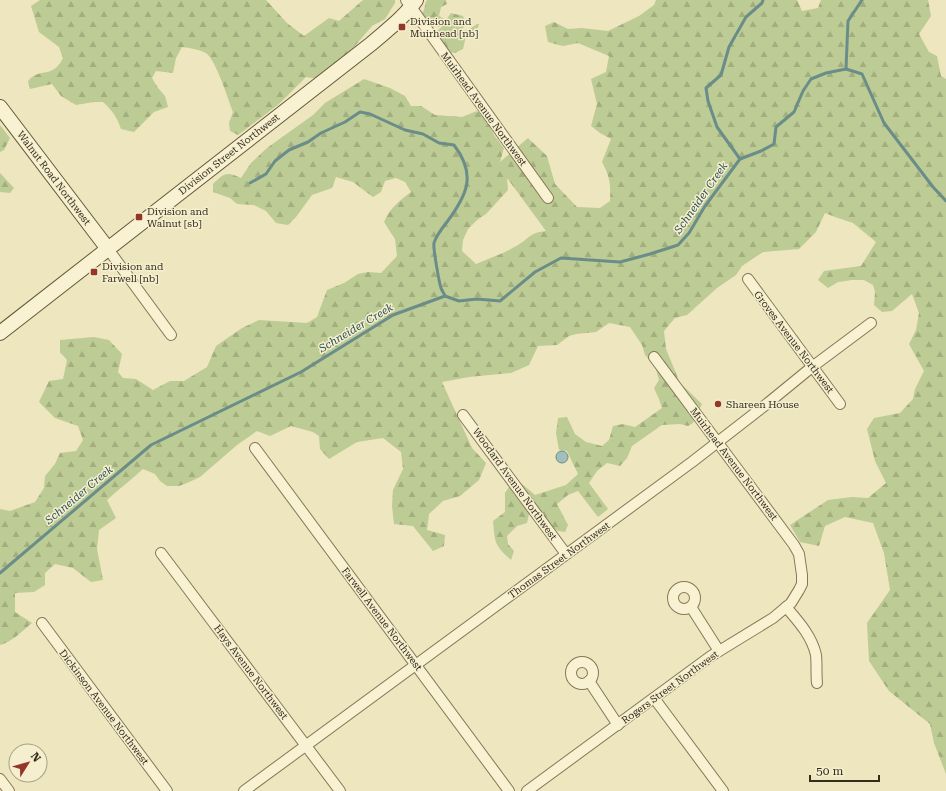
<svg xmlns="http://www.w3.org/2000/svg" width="946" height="791" viewBox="0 0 946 791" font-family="'Roboto Serif',serif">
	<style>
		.forest { fill: url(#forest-firs); fill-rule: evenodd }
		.water { fill: #a3bfbb; stroke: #6a8d89 }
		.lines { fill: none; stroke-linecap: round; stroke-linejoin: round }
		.stream { stroke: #6a8d89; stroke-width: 3 }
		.street-casing { stroke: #867758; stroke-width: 12 }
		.secondary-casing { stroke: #68583b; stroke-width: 16 }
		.street { stroke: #f8f2d2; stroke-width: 10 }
		.secondary { stroke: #f8f2d2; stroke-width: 14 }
		.poi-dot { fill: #943628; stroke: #f5efcf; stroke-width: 1.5 }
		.labels { text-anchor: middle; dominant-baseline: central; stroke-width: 3; stroke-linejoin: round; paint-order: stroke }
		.poi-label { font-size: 10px; fill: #352c1c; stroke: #f5efcf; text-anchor: start }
		.street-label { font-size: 10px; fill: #352c1c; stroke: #f5efcf }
		.water-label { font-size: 11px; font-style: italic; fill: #2c5255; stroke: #f5efcf }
	</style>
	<defs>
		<pattern id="forest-firs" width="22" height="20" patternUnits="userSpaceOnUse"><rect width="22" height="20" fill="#bdcb94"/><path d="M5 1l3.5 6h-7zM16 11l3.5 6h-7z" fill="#a3ae7f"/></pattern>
	</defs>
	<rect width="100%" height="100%" fill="#ede6bf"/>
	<!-- forest -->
	<g class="forest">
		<path d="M40,0H266L287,23L304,36L329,18L339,21L363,0H395V3L385,19L372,26L354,47L318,79L306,77L279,104L238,135L230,131L229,123L233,112C228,99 216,60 206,53C198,49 190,48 182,47L176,58L173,73L156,71L152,78L158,88L165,96L168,107L154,112L134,132L121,129C117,117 112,110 103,102H94L76,105L61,96L52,84L30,89L28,81C41,66 52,80 63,58L59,47L39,32L31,6Z"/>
		<path d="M427,0H446L447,4L441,7L439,16L446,20L451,13L463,16L466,24L461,31L468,30L477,24H479L477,31L471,36H466L463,49L455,53L447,52L440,43L441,37L437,31L443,26L437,27L438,21L435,20L434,27L431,30L422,19L424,16L422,13C426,8 424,4 427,0Z"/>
		<path d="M656,0H797L802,11L818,8L821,0H928L931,16L919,34L929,52L937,56L941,76L946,79V774L934,743L930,724L889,691L869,661L867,623L890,590L884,553L873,523L845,517L825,526L819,546L800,542L790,525L828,500L852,497L868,498L886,483L875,461L867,429L874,418L900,413L913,399L915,389L924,371L909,344L916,330L919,313L912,294L892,311L882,312L874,305L875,292L873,285L864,280H852L838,282L828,288L818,280L824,271L861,266L876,242L853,223L835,217L825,213L816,232L799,249L763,252L742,266L736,275L717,288L687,315L675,318L664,331L666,349L680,383L702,404L693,423L688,426L680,424L662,425L632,446L627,458L620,466L607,463L597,471L589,483L608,509L598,517L578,491L568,495L557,504L568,525L565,532L558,531L529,514L527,523L517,526L507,536L508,544L514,551L511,560C494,545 495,542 493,521L505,512V493L515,478L535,495L566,485L578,474L567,451L559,450L556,433L558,418L567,417L575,434L586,442L602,446L609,440L613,426L623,424L635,427L662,408L659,399L654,388L659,380L655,366L645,355L642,345L630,327L609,323L596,332L576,334L569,336L557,345L538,346L529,365L511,373L469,377L442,382L472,448L486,463L479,480L460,496L443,501L429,514L427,530L445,535L444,546L433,551L413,526L394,524L392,506L393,490L403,469L401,452L383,438L357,442L329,459L320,449L319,436L313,432L291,426L270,436L257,431L237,445L200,477L187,483L179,486H167L160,481L155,474L143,469C131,480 119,489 107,500L116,518L99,530L97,549L103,580L91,582L73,568L55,564L45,573V585L34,592L15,593V612L32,623C24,630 10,643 0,645V509L10,511L35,502L44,488L45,476L55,464L60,453L76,451L83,440L78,426L55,418L39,402L49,381L63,379L67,360L60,352V340L94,337L109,340L122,354L118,372L123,378L136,379L153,390L170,381H184L207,367L216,346L242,328L259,320L307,323L317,317L327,290L344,283L358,274L368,272L381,273L397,256L395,239L384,222C391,207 398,202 411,192L405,182L396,178L385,181L381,192L373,197L353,182L336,177L332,188L312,195L296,217L288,225L276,223L266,211L254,205L237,204L230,198L213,192V184C225,172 227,172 241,178L251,163L267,148L313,115L325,103L364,79L390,88L405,96L411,106H421L435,115L462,117L477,111L487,120L494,135L504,148L500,162L528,138L547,156L555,184L577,207L600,208L610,201C611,185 610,177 602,162L611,139L600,133L591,126L597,104L591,79L606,72L609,56L578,43L563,46L548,42L545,26L554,22L568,29L582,28L608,31L639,16L654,5ZM507,178L546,231C529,233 531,237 518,245C505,253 490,258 476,264L462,251L463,240L468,229L477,220L486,214L508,190Z"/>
		<path d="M0,125L10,138L4,150L0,152Z"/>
		<path d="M0,173L14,188L10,193L0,192Z"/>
	</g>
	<!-- water -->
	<circle class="water" cx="562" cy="457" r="6"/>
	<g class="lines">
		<!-- stream -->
		<g class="stream">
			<path d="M846,69L848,21L862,0"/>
			<path d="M740,159L717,127L708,101L706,88L721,75L729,47L746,17L762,3L763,0"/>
			<path d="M250,183L266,174L275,161L289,150L308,142L321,133L345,122L360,112L370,114L405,130L423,134L439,143L454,145C477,175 467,195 447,222C443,227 436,236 434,243C433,248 439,282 441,288C442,291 444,293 445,296"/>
			<path d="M0,573L151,445L301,372L393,315L445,296L459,301L477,299L500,301L535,272L561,258L620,262L650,254L678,245L689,233L705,206L740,159L761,151L774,144L776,127L794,112L803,91L811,79L826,73L846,69L862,74L884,123L933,187L946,201"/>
		</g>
		<!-- street casing -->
		<g class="street-casing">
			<g id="street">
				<path d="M406,0L548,198"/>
				<path d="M108,249L171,335"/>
				<path d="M748,279L840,404"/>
				<path d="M463,415L566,554"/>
				<path d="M255,448L509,791"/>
				<path d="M161,553L340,791"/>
				<circle cx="684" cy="598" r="11"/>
				<path d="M691,607L719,651"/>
				<path d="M786,607C798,621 812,636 816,655C817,664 816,674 817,683"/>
				<path d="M42,623L167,791"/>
				<circle cx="582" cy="673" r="11"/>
				<path d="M589,681L618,725"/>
				<path d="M654,698L723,791"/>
				<path d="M0,779L9,791"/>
				<path d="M244,791L692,462L768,403L812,367L871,323"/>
				<path d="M527,791L711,656L773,618L791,603L799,590L802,584V575L799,554L794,545L654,357"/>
			</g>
		</g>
		<!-- secondary casing -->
		<g class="secondary-casing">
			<g id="secondary">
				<path d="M0,107L108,249"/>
				<path d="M0,333L371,44C387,30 404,18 416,0"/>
			</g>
		</g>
		<!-- street -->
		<use href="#street" class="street"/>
		<!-- secondary -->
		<use href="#secondary" class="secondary"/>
	</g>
	<!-- markers -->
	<g class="poi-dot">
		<rect x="398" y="23" width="8" height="8" rx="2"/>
		<rect x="135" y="213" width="8" height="8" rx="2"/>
		<rect x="90" y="268" width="8" height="8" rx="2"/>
		<circle cx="718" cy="404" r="4"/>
	</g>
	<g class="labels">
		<!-- poi labels -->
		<g class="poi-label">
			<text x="410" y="21">Division and<tspan x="410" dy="12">Muirhead [nb]</tspan></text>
			<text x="147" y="211">Division and<tspan x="147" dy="12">Walnut [sb]</tspan></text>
			<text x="102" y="266">Division and<tspan x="102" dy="12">Farwell [nb]</tspan></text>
			<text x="726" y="404">Shareen House</text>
		</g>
		<!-- street labels -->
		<g class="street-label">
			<text transform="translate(484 109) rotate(54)">Muirhead Avenue Northwest</text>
			<text transform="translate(229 154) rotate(-38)">Division Street Northwest</text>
			<text transform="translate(54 178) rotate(53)">Walnut Road Northwest</text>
			<text transform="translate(794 342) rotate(53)">Groves Avenue Northwest</text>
			<text transform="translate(734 464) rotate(53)">Muirhead Avenue Northwest</text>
			<text transform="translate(515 484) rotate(54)">Woodard Avenue Northwest</text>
			<text transform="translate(559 560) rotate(-36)">Thomas Street Northwest</text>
			<text transform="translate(382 619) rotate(53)">Farwell Avenue Northwest</text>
			<text transform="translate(251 672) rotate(53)">Hays Avenue Northwest</text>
			<text transform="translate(670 687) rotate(-36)">Rogers Street Northwest</text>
			<text transform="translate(104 707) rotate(53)">Dickinson Avenue Northwest</text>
		</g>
		<!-- water labels -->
		<g class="water-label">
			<text transform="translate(701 198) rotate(-55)">Schneider Creek</text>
			<text transform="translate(356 328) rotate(-31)">Schneider Creek</text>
			<text transform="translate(79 495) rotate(-40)">Schneider Creek</text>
		</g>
	</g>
	<!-- north arrow -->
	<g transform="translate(28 763) rotate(53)"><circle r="19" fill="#f5efcf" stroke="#a8a187"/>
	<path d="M0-3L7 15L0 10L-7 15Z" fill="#943628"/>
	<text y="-6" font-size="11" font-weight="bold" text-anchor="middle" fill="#352c1c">N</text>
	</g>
	<!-- scale -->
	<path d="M810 775v6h69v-6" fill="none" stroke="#352c1c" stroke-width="2"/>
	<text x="816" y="775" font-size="12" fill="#352c1c" stroke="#f5efcf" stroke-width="3" paint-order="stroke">50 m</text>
</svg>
